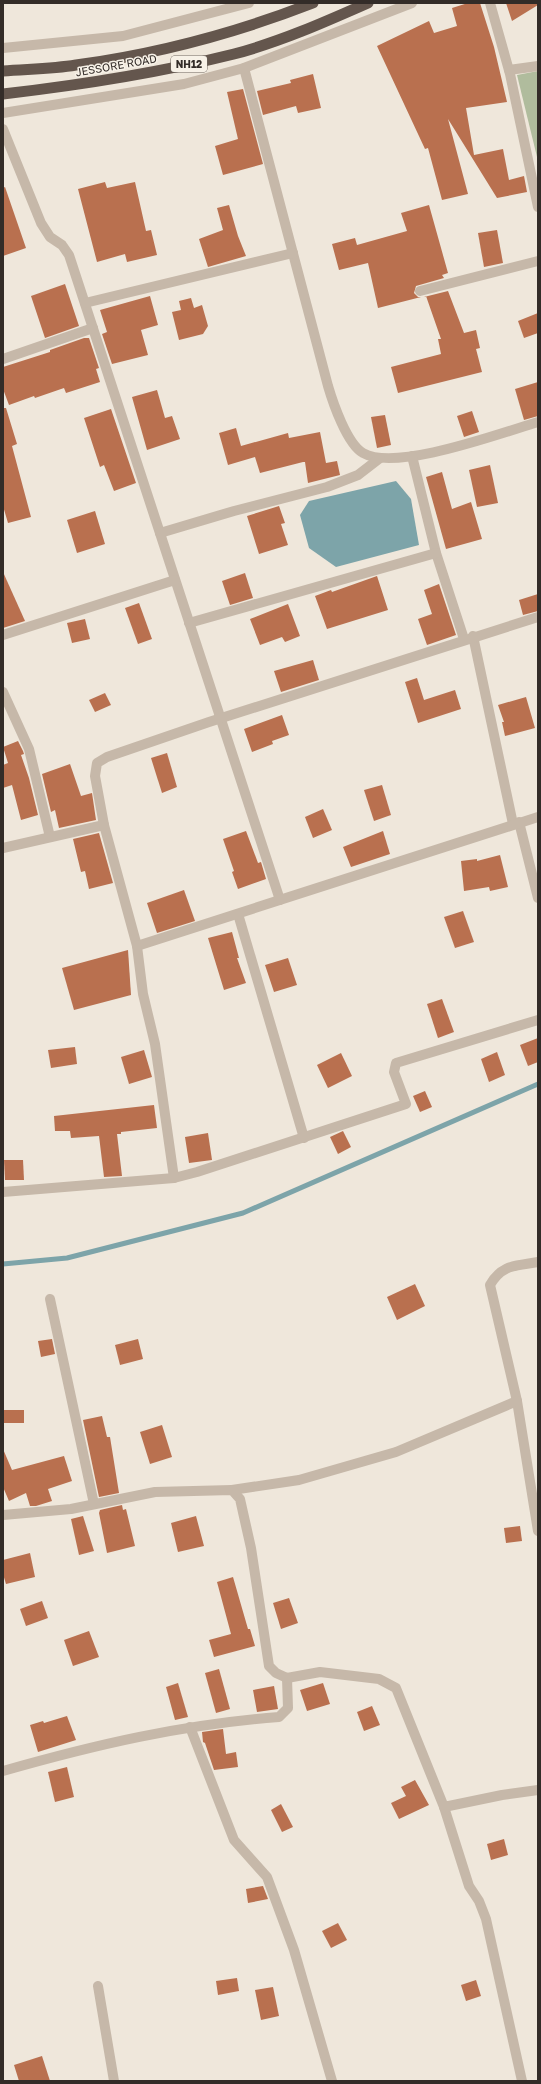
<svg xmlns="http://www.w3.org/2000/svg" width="541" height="2084" viewBox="0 0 541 2084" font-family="'Golos Text',sans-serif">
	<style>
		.green { fill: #b0bc9d }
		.water { fill: #7da4a9 }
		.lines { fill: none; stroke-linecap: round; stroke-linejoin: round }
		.stream { stroke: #7da4a9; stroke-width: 5 }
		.building { fill: #b9704f }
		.minor { stroke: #c6b8a9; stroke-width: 10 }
		.tertiary { stroke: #c6b8a9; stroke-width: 10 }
		.trunk { stroke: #64564d; stroke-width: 11 }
		.labels { text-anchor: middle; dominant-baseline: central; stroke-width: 3; stroke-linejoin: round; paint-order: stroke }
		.shield { fill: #f7f1e7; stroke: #6e6761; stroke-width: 1 }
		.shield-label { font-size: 10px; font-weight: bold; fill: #332c28 }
		.street-label { font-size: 11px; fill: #332c28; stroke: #f7f1e7 }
	</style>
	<rect width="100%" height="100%" fill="#efe7db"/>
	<!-- green -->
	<path class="green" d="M538,71V161L517,75Z"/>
	<!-- water -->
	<path class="water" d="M396,481L411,499L419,545L336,567L309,548L300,515L309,501Z"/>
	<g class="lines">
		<!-- stream -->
		<path class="stream" d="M3,1264L67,1258L243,1213L538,1084"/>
	</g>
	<!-- building -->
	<g class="building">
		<path d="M468,3H480L494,47L507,102L466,108L474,155L503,149L509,180L524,176L527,192L497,198L448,119L468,194L442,200L428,148L425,149L377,46L429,21L434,33L457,26L452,8Z"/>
		<path d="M506,3H538V5L512,21Z"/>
		<path d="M313,74L321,108L298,113L296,106L263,115L257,91L291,83L290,80Z"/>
		<path d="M243,89L263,164L223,175L215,146L238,139L227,92Z"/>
		<path d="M105,182L107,188L135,182L146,231L151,230L157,255L127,262L125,254L97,262L78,189Z"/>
		<path d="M5,187L26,248L3,256V188Z"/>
		<path d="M229,205L238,236L246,256L208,267L199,239L223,230L217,208Z"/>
		<path d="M429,205L448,273L442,275L444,278L416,286L414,293L418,297H421L378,308L368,263L339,270L332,244L355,238L357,245L407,231L401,213Z"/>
		<path d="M497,230L503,263L484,267L478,233Z"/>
		<path d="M65,284L79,326L45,338L31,296Z"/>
		<path d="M448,291L464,333L476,330L480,348L476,349L482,372L398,393L391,367L441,354L438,339H441L426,296L424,297Z"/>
		<path d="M150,296L158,325L141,330L148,355L112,364L102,334L107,332L100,310Z"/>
		<path d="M191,298L194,308L202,305L208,326L203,334L179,340L172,312L181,310L179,301Z"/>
		<path d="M538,313V333L524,338L518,321Z"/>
		<path d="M84,338H89L99,368L96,369L100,382L66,393L64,388L35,398L34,396L9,405L3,389V367L50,352V350Z"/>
		<path d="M538,382V416L524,420L515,389Z"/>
		<path d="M157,390L165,418L172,416L180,439L147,450L132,397Z"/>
		<path d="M3,408H6L17,444L12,446L31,517L8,523L3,506Z"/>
		<path d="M111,409L136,483L114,491L104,465L100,467L84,418Z"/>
		<path d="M472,411L479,432L464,437L457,416Z"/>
		<path d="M385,415L391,445L377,448L371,417Z"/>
		<path d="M236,428L241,446L288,433L289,438L320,432L326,463L337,461L340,475L308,483L305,462H303L260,473L255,457L228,465L219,433Z"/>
		<path d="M490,465L498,503L477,507L469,470Z"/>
		<path d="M442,472L452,509L471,502L482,539L446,549L426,477Z"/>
		<path d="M279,506L285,523L281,524L288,545L259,554L247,516Z"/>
		<path d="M95,511L105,544L77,553L67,520Z"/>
		<path d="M3,572L25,621L3,628Z"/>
		<path d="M245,573L253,598L230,605L222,581Z"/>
		<path d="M377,576L388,610L327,629L315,596L331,590L332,592Z"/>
		<path d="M439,584L456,635L427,645L418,619L432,614L424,590Z"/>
		<path d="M538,594V611L523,615L519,600Z"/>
		<path d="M139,603L152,639L138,644L125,608Z"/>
		<path d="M288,604L300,636L285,642L282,637L260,645L250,619Z"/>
		<path d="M85,619L90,639L72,643L67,623Z"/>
		<path d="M313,660L319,680L281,692L274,671Z"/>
		<path d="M417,678L424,700L455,690L461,709L418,723L405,682Z"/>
		<path d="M105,693L111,705L95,712L89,700Z"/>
		<path d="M526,697L535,728L505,736L502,722H504L498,705Z"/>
		<path d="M282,715L289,735L272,741L273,744L252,752L244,729Z"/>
		<path d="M18,741L23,751L24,754L21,755L29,778L38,815L21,820L12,785L3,788V765L8,763L3,747Z"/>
		<path d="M167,753L177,787L162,793L151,758Z"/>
		<path d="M70,764L81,796L92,793L96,820L59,828L55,810L51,812L42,774Z"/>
		<path d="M382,785L391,815L374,821L364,790Z"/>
		<path d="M323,809L332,830L313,838L305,817Z"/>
		<path d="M246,831L258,863L261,862L266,879L238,889L232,872L234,871L223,839Z"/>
		<path d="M383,831L390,854L351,867L343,847Z"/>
		<path d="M99,833L113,883L89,889L85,871L81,872L73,839Z"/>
		<path d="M500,855L508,887L490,891L489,887L464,891L461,861L477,859V861Z"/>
		<path d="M184,890L195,921L157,933L147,903Z"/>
		<path d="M463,911L474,942L455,948L444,917Z"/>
		<path d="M232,932L239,958H237L246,983L224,990L208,938Z"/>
		<path d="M128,950L131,995L74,1010L62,968Z"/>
		<path d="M288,958L297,985L274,992L265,965Z"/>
		<path d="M442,999L454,1032L438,1038L427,1004Z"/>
		<path d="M538,1038V1062L528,1066L520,1045Z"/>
		<path d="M75,1047L77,1064L51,1068L48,1050Z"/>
		<path d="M144,1050L152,1077L129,1084L121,1057Z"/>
		<path d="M497,1052L505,1075L489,1082L481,1059Z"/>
		<path d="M341,1053L352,1076L328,1088L317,1065Z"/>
		<path d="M425,1091L432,1107L420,1112L413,1096Z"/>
		<path d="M154,1105L157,1128L121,1132V1134H117L122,1176L104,1177L99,1136L71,1138L70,1131H55L54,1116Z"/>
		<path d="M343,1131L351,1147L338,1154L330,1137Z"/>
		<path d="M208,1133L212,1160L189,1163L185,1137Z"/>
		<path d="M4,1160H23L24,1180H5Z"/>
		<path d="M415,1284L425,1306L397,1320L387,1297Z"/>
		<path d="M52,1339L55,1354L41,1357L38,1341Z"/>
		<path d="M138,1339L143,1359L120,1365L115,1345Z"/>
		<rect x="3" y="1410" width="21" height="13"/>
		<path d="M102,1416L107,1437H110L119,1493L99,1497L83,1420Z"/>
		<path d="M162,1425L172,1457L150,1464L140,1432Z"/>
		<path d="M3,1449L12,1470L64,1456L72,1481L48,1489L52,1501L36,1506H30L26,1493L9,1501L3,1487Z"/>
		<path d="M122,1505L123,1510L126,1509L135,1546L107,1553L99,1513L100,1510Z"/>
		<path d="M83,1516L94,1551L79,1555L71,1519Z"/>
		<path d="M196,1516L204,1546L178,1552L171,1523Z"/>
		<path d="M520,1526L522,1541L506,1543L504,1528Z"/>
		<path d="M30,1553L35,1577L6,1584L3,1574V1560Z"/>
		<path d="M233,1577L248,1629H250L255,1646L214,1657L209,1640L231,1634L217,1582Z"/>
		<path d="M289,1598L298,1623L281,1629L273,1603Z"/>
		<path d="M42,1601L48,1618L26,1626L20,1609Z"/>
		<path d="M89,1631L99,1657L73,1666L64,1640Z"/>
		<path d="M219,1669L230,1709L216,1713L205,1673Z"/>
		<path d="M178,1683L188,1717L175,1720L166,1687Z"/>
		<path d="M323,1683L330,1704L307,1711L300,1690Z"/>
		<path d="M274,1686L278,1709L257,1712L253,1690Z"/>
		<path d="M372,1706L380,1725L364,1731L357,1712Z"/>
		<path d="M67,1716L76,1740L38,1752L30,1725L43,1721L44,1723Z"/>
		<path d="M223,1729L226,1754L236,1752L238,1767L214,1770L205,1743L203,1742L202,1732Z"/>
		<path d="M67,1767L74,1797L55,1802L48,1772Z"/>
		<path d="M415,1780L429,1805L399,1819L391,1803L406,1796L401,1787Z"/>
		<path d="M281,1804L293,1827L282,1832L271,1810Z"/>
		<path d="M504,1839L508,1855L491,1860L487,1844Z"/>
		<path d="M263,1886L268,1899L248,1903L246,1889Z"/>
		<path d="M338,1923L347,1940L331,1948L322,1931Z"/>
		<path d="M237,1978L239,1991L218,1995L216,1981Z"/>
		<path d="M476,1980L481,1996L466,2001L461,1985Z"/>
		<path d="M273,1987L279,2016L261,2020L255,1990Z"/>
		<path d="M42,2056L50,2081H19L14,2065Z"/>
	</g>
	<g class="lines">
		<!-- minor -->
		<g class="minor">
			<path d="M244,68L328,386C333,403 347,444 363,453C396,472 501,433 538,422"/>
			<path d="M509,70L538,66"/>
			<path d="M3,129L41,223L50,237L62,245L69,255L280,900"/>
			<path d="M420,291L538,261"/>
			<path d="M85,303L293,253"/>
			<path d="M3,359L93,328"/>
			<path d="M412,456L436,553L464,639"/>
			<path d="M160,533L234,511L327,487L358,475L380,458"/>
			<path d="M189,623L436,553"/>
			<path d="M3,635L175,580"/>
			<path d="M473,636L513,824"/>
			<path d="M3,692L29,749L50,837"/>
			<path d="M519,822L538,898"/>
			<path d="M3,848L104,825"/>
			<path d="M238,914L304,1138"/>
			<path d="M137,946L104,825L95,776L97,763L107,757L209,722L538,617"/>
			<path d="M174,1178L197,1172L406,1104L394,1072L396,1063L538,1020"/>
			<path d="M538,1262C516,1266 502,1264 490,1285L517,1401L538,1531"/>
			<path d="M50,1299L94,1504"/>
			<path d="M232,1490L299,1480L396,1452L517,1401"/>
			<path d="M190,1727L234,1840L267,1877L294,1950L332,2081"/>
			<path d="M3,1771C94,1745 184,1724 279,1717L288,1708L287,1678"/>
			<path d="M444,1807L469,1886L479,1901L486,1919L522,2081"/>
			<path d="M98,1986L114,2081"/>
		</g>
		<!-- tertiary -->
		<g class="tertiary">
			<path d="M490,3L510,74L538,207"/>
			<path d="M3,48L123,36L249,3"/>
			<path d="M3,113L184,84L244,68L412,3"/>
			<path d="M3,1192L174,1178L155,1044L143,994L137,946L538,817"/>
			<path d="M3,1515L71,1509L155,1492L232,1490L240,1499L251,1548L269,1666L276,1673L287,1678L320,1672L379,1679L396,1688L444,1807L502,1795L538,1790"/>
		</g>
		<!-- trunk -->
		<g class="trunk">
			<path d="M3,71C27,69 52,69 76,65C157,54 236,33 313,3"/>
			<path d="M3,94C81,85 158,73 234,54C280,42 325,22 368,3"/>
		</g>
	</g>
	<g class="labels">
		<!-- shield labels -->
		<rect class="shield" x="171" y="56" width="36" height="16" rx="3"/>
		<g class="shield-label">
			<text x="189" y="64">NH12</text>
		</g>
		<!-- street labels -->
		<g class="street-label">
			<text transform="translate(116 65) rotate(-10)">JESSORE ROAD</text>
		</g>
	</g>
	<!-- border -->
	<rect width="541" height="2084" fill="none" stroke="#332c28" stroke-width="8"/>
</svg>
